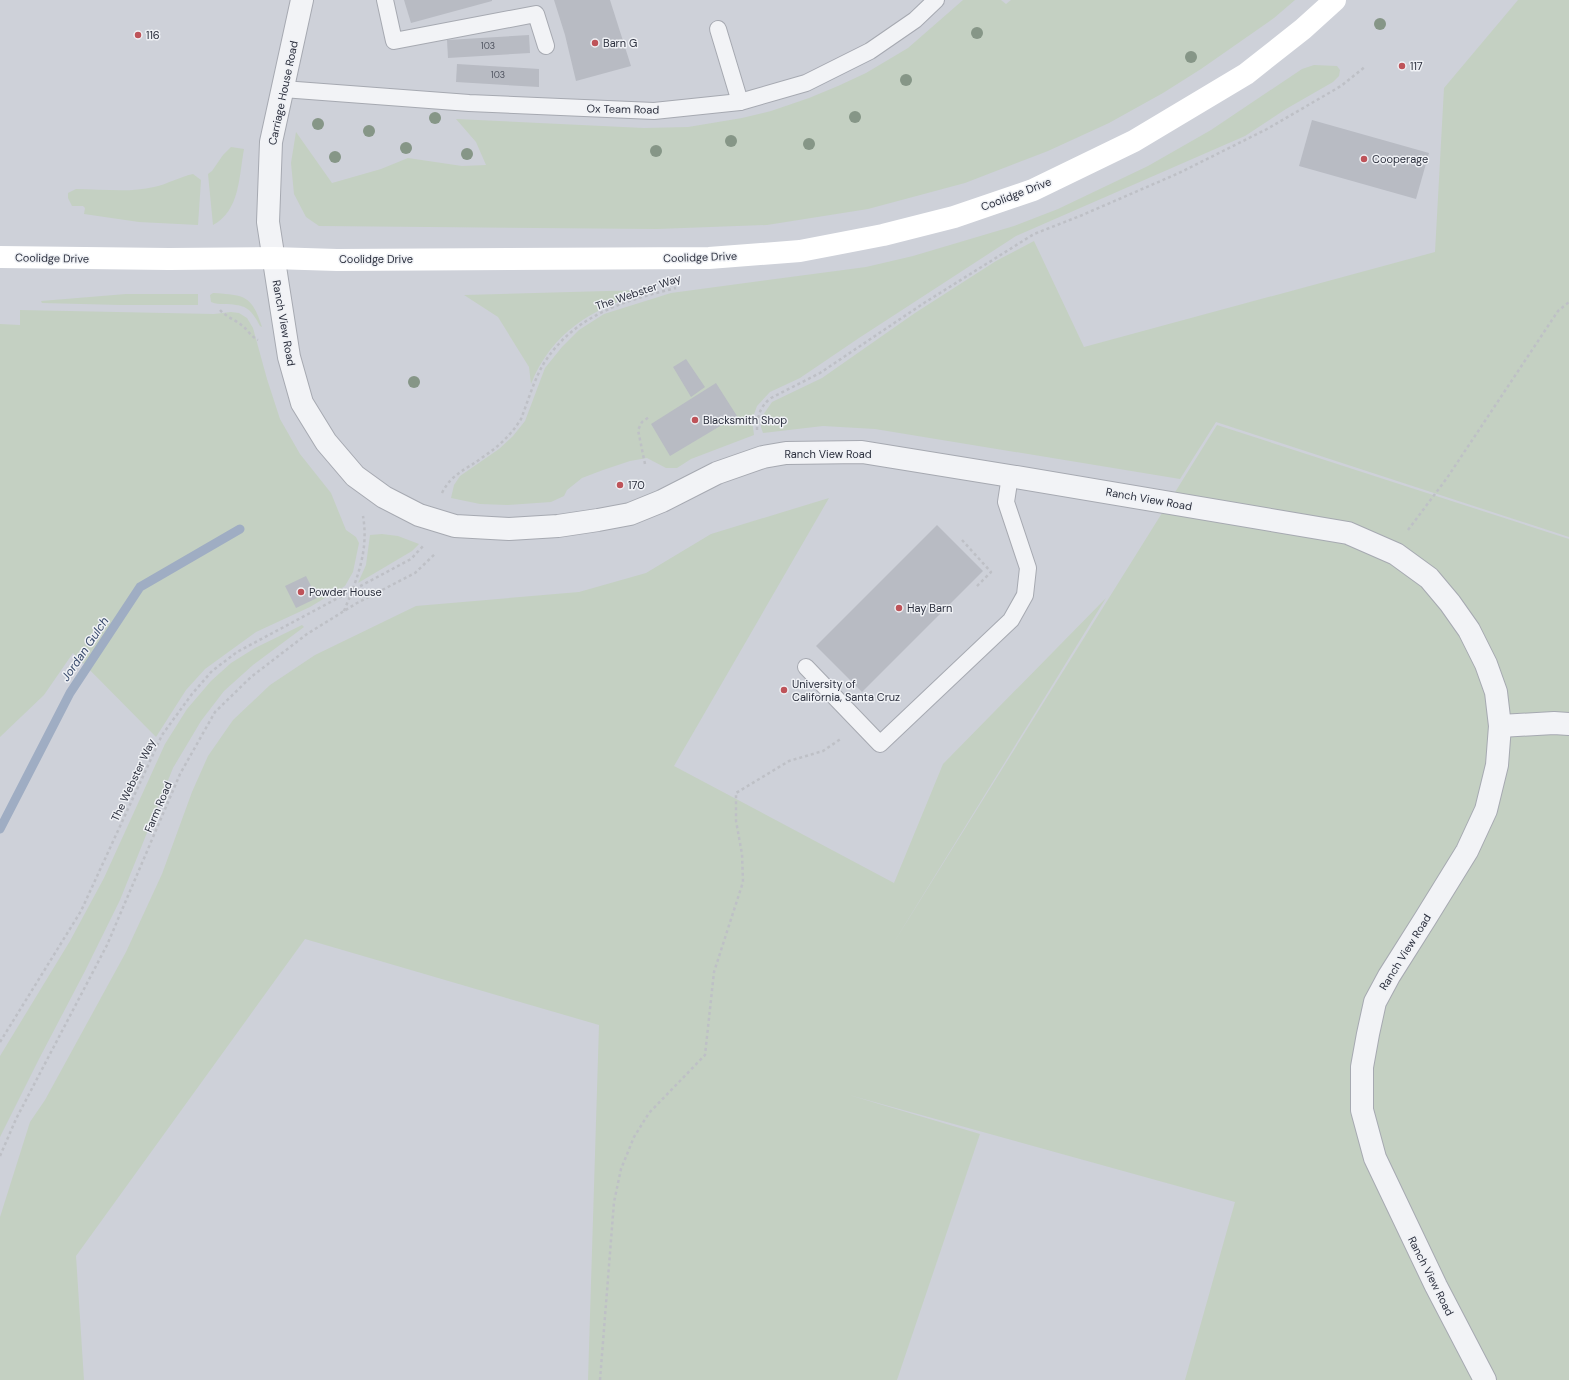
<svg xmlns="http://www.w3.org/2000/svg" width="1569" height="1380" viewBox="0 0 1569 1380" font-family="'DM Sans',sans-serif">
	<style>
		.built { fill: #ced1d9 }
		.green { fill: #c4d0c2 }
		.lines { fill: none; stroke-linecap: round; stroke-linejoin: round }
		.stream { stroke: #9fadc3; stroke-width: 9 }
		.building { fill: #b8bbc3 }
		.lane-casing { stroke: #a6a9b1; stroke-width: 18 }
		.street-casing { stroke: #a6a9b1; stroke-width: 24 }
		.path { stroke: #bec0c6; stroke-width: 2.5; stroke-dasharray: 3 3; stroke-linecap: butt }
		.lane { stroke: #f2f3f6; stroke-width: 16 }
		.street { stroke: #f2f3f6; stroke-width: 22 }
		.secondary { stroke: #fff; stroke-width: 22 }
		.tree { fill: #869687 }
		.poi-dot { fill: #be5359; stroke: #eff1f5; stroke-width: 1.5 }
		.labels { text-anchor: middle; dominant-baseline: central; stroke-width: 3; stroke-linejoin: round; paint-order: stroke }
		.number-label { font-size: 9px; fill: #4e525e }
		.poi-label { font-size: 11px; fill: #2b2f3d; stroke: #eff1f5; text-anchor: start }
		.street-label { font-size: 11px; fill: #2b2f3d; stroke: #eff1f5 }
		.water-label { font-size: 12px; font-style: italic; fill: #394b6c; stroke: #eff1f5 }
	</style>
	<rect width="100%" height="100%" fill="#e0e2e7"/>
	<!-- built -->
	<rect class="built" x="0" y="0" width="1569" height="1380"/>
	<!-- green -->
	<g class="green">
		<path d="M963,0H1001L1006,4L1011,0H1295L1274,18L1201,69L1163,93L1109,123L1048,151L965,183L868,209L767,225L657,229L319,226L306,217L294,194L291,163L296,132L332,183L381,169L408,158L462,166L486,165L476,142L456,119L644,128L688,127L742,118L771,111L809,98L838,86L866,73L908,48Z"/>
		<path d="M1518,0H1569V537L1216,422L1180,479L875,429L823,426L763,433L761,427V418L772,402L822,378L915,313L996,261L1034,241L1084,347L1435,252L1444,88Z"/>
		<path d="M1314,65L1337,66L1340,70L1339,76L1333,82L1286,109L1245,136L1016,236L859,338L800,378L770,392L757,406L752,420L754,435L691,459L677,468H666L647,458L630,461L603,470L582,478L567,490L564,496L551,502L508,505L480,504L451,498L454,485L460,476L499,449L513,436L525,421L545,368L562,347L579,330L604,314L671,293L866,267L913,256L1014,226L1058,209L1148,166L1211,130L1302,69Z"/>
		<path d="M231,147L244,149C239,176 240,211 213,225L208,174L212,171L223,155Z"/>
		<path d="M193,174L201,180L198,225L139,222L84,214L85,208L83,206H72L68,198V193L76,189C101,189 130,193 154,187C168,184 179,177 193,174Z"/>
		<path d="M643,290L644,292L643,293C592,309 552,332 531,384L529,367L498,317L464,295Z"/>
		<path d="M213,293C244,295 252,295 262,327L260,326C250,307 246,305 224,304C219,304 216,304 211,302L210,295Z"/>
		<path d="M126,294H198V305H120L42,303L41,301Z"/>
		<path d="M20,310L214,314L231,312L239,313L247,318L253,328L267,379L280,419L300,454L331,493L346,530L356,537L359,543L353,572L345,586L310,607L256,632L205,669L186,690L156,737L73,653L44,695L0,737V324L20,325Z"/>
		<path d="M1217,425L1569,539V1380H1185L1235,1202L849,1095L980,1134L897,1380H588L599,1025L305,939L76,1256L84,1380H0V1217L30,1122L45,1100L126,952L162,874L192,792L208,756L233,720L270,685L315,655L416,606L579,592L646,573L711,534L829,498L674,766L894,883L943,764L1106,598L891,947Z"/>
		<path d="M382,534L398,536L419,544L412,551L358,583L366,565L370,535Z"/>
		<path d="M302,625L304,627L253,665L224,691L201,721L173,768L120,900L85,971L39,1059L0,1137V1056L70,941L104,878L165,744L187,709L211,681L231,663L255,648Z"/>
	</g>
	<g class="lines">
		<!-- stream -->
		<path class="stream" d="M0,829L70,693L140,587L240,529"/>
	</g>
	<!-- building -->
	<g class="building">
		<path d="M404,0H492V1L411,23Z"/>
		<path d="M554,0H610L631,66L576,81L565,35Z"/>
		<path d="M529,35L530,53L448,58L447,40Z"/>
		<path d="M457,64L539,69V87L456,82Z"/>
		<path d="M1312,120L1429,153L1416,199L1299,166Z"/>
		<path d="M686,359L705,387L691,397L673,367Z"/>
		<path d="M716,383L737,416L670,456L651,424Z"/>
		<path d="M937,525L983,571L862,692L816,646Z"/>
		<path d="M306,576L317,598L296,608L285,586Z"/>
	</g>
	<g class="lines">
		<!-- lane casing -->
		<g class="lane-casing">
			<g id="lane">
				<path d="M385,0L394,41L536,14L546,46"/>
				<path d="M718,29L740,102"/>
				<path d="M283,89L469,103L654,111L740,102L806,83L870,51L915,20L936,0"/>
				<path d="M806,667L880,744L1011,620L1025,595L1028,568L1006,502L1010,476"/>
			</g>
		</g>
		<!-- street casing -->
		<g class="street-casing">
			<g id="street">
				<path d="M302,0L271,142L268,222L289,357L302,403L326,442L355,476L384,497L419,515L455,526L509,529L558,526L598,520L630,514L662,501L717,473L763,457L786,453L862,452L1010,476L1348,533L1396,554L1429,578L1450,603L1469,630L1486,664L1496,692L1500,726L1497,765L1486,810L1467,851L1425,919L1389,976L1375,1002L1368,1034L1362,1067V1110L1375,1158L1436,1286L1485,1380"/>
				<path d="M1500,726L1554,723L1569,724"/>
			</g>
		</g>
		<!-- path -->
		<g class="path">
			<path d="M220,310C226,317 236,320 244,327C248,331 252,337 258,340"/>
			<path d="M757,430C757,417 760,406 771,398L820,373L924,303L1034,234L1080,216L1179,173L1267,129L1341,86L1366,66"/>
			<path d="M645,464L638,430L642,422L649,417"/>
			<path d="M442,493C452,473 466,470 483,457C498,447 511,435 521,419C528,401 534,380 544,363C575,315 623,301 676,288"/>
			<path d="M1408,530L1447,478L1558,311L1569,302"/>
			<path d="M962,540L991,572L976,587"/>
			<path d="M344,611C357,579 369,551 363,516"/>
			<path d="M0,1042L81,911L162,735L192,694L212,671L237,652L411,559L424,545"/>
			<path d="M0,1156L16,1119L107,945L180,774L215,712L251,677L307,634L357,603L415,573L436,553"/>
			<path d="M600,1380L614,1202L621,1169L634,1137L649,1113L705,1055L714,972L743,882L742,854L736,821V793L789,761L823,751L842,738"/>
		</g>
		<!-- lane -->
		<use href="#lane" class="lane"/>
		<!-- street -->
		<use href="#street" class="street"/>
		<!-- secondary -->
		<path class="secondary" d="M0,257L169,259L273,258L337,260L709,258L800,251L883,235L954,217L1033,190L1134,141L1246,74L1303,29L1335,0"/>
	</g>
	<!-- trees -->
	<g class="tree">
		<circle cx="1380" cy="24" r="6"/>
		<circle cx="977" cy="33" r="6"/>
		<circle cx="1191" cy="57" r="6"/>
		<circle cx="906" cy="80" r="6"/>
		<circle cx="855" cy="117" r="6"/>
		<circle cx="435" cy="118" r="6"/>
		<circle cx="318" cy="124" r="6"/>
		<circle cx="369" cy="131" r="6"/>
		<circle cx="731" cy="141" r="6"/>
		<circle cx="809" cy="144" r="6"/>
		<circle cx="406" cy="148" r="6"/>
		<circle cx="656" cy="151" r="6"/>
		<circle cx="467" cy="154" r="6"/>
		<circle cx="335" cy="157" r="6"/>
		<circle cx="414" cy="382" r="6"/>
	</g>
	<!-- markers -->
	<g class="poi-dot">
		<circle cx="138" cy="35" r="4"/>
		<circle cx="595" cy="43" r="4"/>
		<circle cx="1402" cy="66" r="4"/>
		<circle cx="1364" cy="159" r="4"/>
		<circle cx="695" cy="420" r="4"/>
		<circle cx="620" cy="485" r="4"/>
		<circle cx="301" cy="592" r="4"/>
		<circle cx="899" cy="608" r="4"/>
		<circle cx="784" cy="690" r="4"/>
	</g>
	<g class="labels">
		<!-- number labels -->
		<g class="number-label">
			<text x="488" y="46">103</text>
			<text x="498" y="75">103</text>
		</g>
		<!-- poi labels -->
		<g class="poi-label">
			<text x="146" y="35">116</text>
			<text x="603" y="43">Barn G</text>
			<text x="1410" y="66">117</text>
			<text x="1372" y="159">Cooperage</text>
			<text x="703" y="420">Blacksmith Shop</text>
			<text x="628" y="485">170</text>
			<text x="309" y="592">Powder House</text>
			<text x="907" y="608">Hay Barn</text>
			<text x="792" y="684">University of<tspan x="792" dy="13">California, Santa Cruz</tspan></text>
		</g>
		<!-- street labels -->
		<g class="street-label">
			<text transform="translate(283 93) rotate(-78)">Carriage House Road</text>
			<text transform="translate(623 109) rotate(1)">Ox Team Road</text>
			<text transform="translate(1016 194) rotate(-21)">Coolidge Drive</text>
			<text transform="translate(700 257) rotate(-2)">Coolidge Drive</text>
			<text transform="translate(52 258) rotate(1)">Coolidge Drive</text>
			<text x="376" y="259">Coolidge Drive</text>
			<text transform="translate(638 292) rotate(-19)">The Webster Way</text>
			<text transform="translate(284 323) rotate(80)">Ranch View Road</text>
			<text x="828" y="454">Ranch View Road</text>
			<text transform="translate(1149 499) rotate(10)">Ranch View Road</text>
			<text transform="translate(133 780) rotate(-65)">The Webster Way</text>
			<text transform="translate(158 807) rotate(-67)">Farm Road</text>
			<text transform="translate(1405 952) rotate(-58)">Ranch View Road</text>
			<text transform="translate(1431 1276) rotate(63)">Ranch View Road</text>
		</g>
		<!-- water labels -->
		<g class="water-label">
			<text transform="translate(85 649) rotate(-56)">Jordan Gulch</text>
		</g>
	</g>
</svg>
